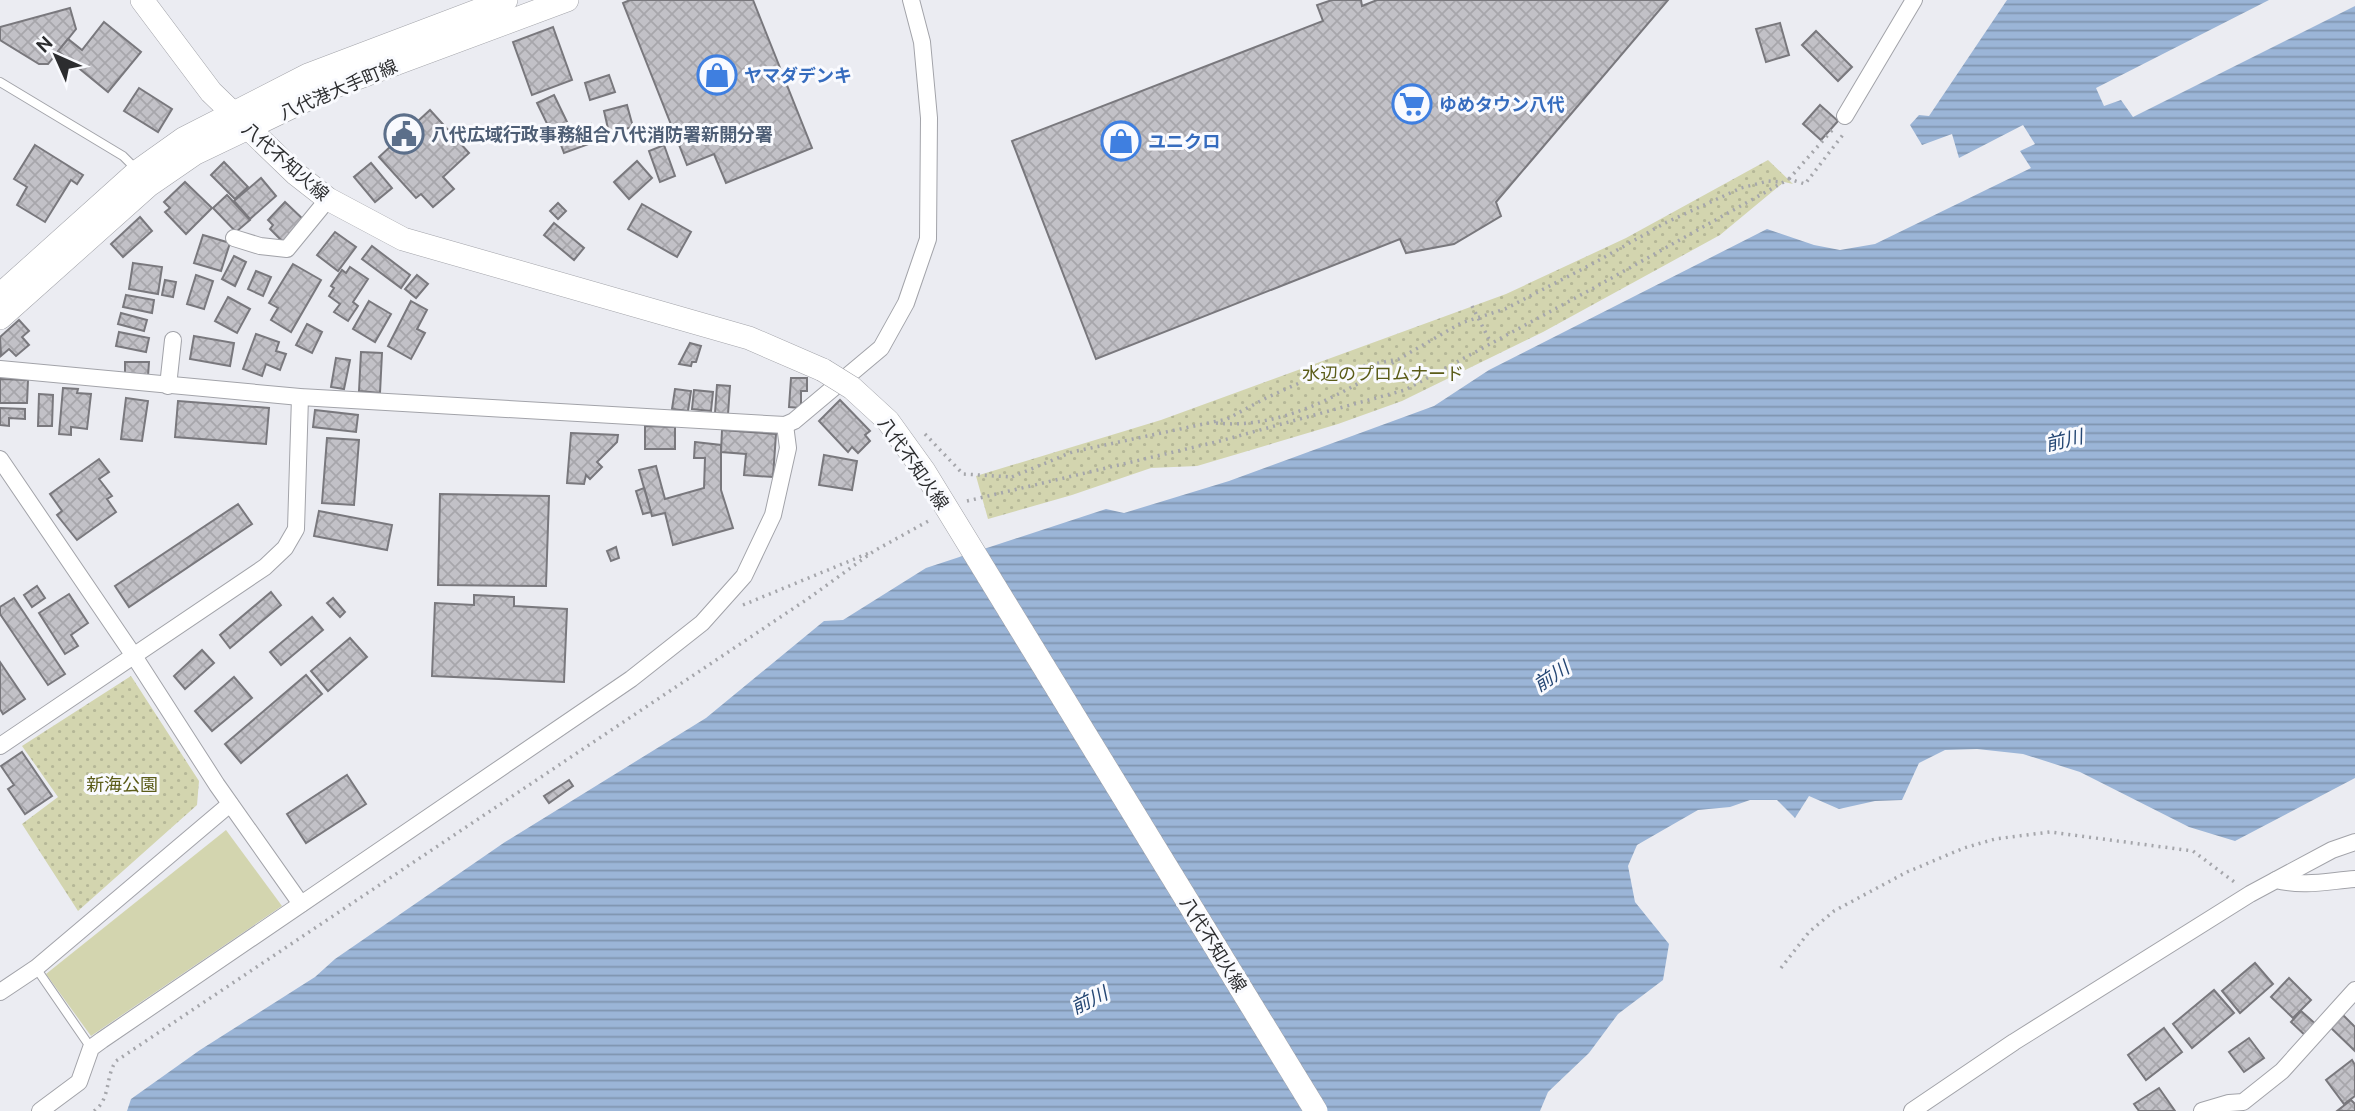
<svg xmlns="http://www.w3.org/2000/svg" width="2355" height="1111" viewBox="0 0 2355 1111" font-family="Ubuntu,'Noto Sans JP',sans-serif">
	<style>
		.grass { fill: #d3d5af }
		.park { fill: url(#park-dots) }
		.water { fill: url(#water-rules) }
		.building { fill: url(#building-cross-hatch); stroke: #79787d; stroke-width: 2 }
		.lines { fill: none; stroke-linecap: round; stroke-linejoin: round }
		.service-casing { stroke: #a2a3a9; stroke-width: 10 }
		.minor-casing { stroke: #a2a3a9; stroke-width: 18 }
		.secondary-casing { stroke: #a2a3a9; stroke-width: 24 }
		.path { stroke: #a5a6ab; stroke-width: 3.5; stroke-dasharray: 2 5; stroke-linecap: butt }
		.service { stroke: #fff; stroke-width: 8 }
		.minor { stroke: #fff; stroke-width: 16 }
		.secondary { stroke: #fff; stroke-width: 23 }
		.secondary-bridge-casing { stroke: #a2a3a9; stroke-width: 24; stroke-linecap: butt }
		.secondary-bridge { stroke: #fff; stroke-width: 23 }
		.labels { text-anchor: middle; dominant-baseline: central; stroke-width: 6; stroke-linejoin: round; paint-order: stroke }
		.shop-label { font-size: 18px; font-weight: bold; fill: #366cbe; stroke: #f9fafe; text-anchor: start }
		.street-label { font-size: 18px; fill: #2c2d2f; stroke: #f9fafe }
		.service-label { font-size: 18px; font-weight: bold; fill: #4e5e75; stroke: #f9fafe; text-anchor: start }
		.park-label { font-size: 18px; fill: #5b5c19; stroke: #f9fafe }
		.water-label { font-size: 19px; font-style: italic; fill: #254774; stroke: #f9fafe }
	</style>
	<defs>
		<pattern id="park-dots" width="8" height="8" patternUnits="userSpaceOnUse" patternTransform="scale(1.75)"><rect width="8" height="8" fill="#d3d5af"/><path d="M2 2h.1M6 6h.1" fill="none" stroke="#b5b797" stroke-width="1.8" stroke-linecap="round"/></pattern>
		<pattern id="water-rules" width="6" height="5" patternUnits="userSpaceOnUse" patternTransform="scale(1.75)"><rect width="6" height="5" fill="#9bb5d7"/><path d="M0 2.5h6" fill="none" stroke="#7f94af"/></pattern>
		<pattern id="building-cross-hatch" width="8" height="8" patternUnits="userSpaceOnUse" patternTransform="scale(1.75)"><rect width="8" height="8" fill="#c2c1c7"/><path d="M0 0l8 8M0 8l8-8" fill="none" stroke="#a7a6ab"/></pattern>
	</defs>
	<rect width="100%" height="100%" fill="#ebecf2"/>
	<!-- grass -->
	<path class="grass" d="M226,830L282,906L91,1036L46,974Z"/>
	<!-- park -->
	<g class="park">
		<path d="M1768,160L1793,184L1784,182L1720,235L1543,332L1402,401L1338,424L1197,466L1151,468L1072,495L988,519L976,476L1161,420L1506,294L1626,238Z"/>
		<path d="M131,676L199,781L197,805L78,911L22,824L58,797L22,746Z"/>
	</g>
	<!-- water -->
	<path class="water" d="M2007,0H2269L2096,88L2104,106L2121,100L2133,117L2355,6V778L2235,841L2189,827L2080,772L2023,754L1977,749L1945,750L1919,763L1902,800L1875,801L1839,809L1809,796L1795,818L1777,800H1750L1730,807L1698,810L1637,845L1628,866L1635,902L1669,944L1663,980L1618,1014L1589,1053L1548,1092L1540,1111H127L131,1099L200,1050L315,977L335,959L505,842L706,718L824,621L843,620L926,568L1106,509L1124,513L1229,481L1434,406L1489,370L1767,229L1814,245L1840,250L1875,244L2031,168L2020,151L2035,144L2023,125L1959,158L1952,134L1922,145L1910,125L1919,115L1929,116Z"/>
	<!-- building -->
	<g class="building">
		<path d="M630,0H753L812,148L726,183L714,154L687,165L623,3Z"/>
		<path d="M1332,0H1361L1362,6L1377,0H1668L1496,202L1501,216L1454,244L1406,253L1400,239L1096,359L1012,141L1323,21L1317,5Z"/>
		<path d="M70,8L76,29L48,64H39L0,40V27Z"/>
		<path d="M104,22L141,52L108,92L58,51L68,39L82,50Z"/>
		<path d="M1780,23L1789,55L1766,62L1756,29Z"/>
		<path d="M553,27L572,80L532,95L513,42Z"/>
		<path d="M1816,31L1852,67L1838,81L1802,45Z"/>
		<path d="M609,75L615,92L590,100L585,83Z"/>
		<path d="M139,88L172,109L158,132L124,111Z"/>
		<path d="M554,95L569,126L552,134L537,103Z"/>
		<path d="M627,105L633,127L609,133L604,111Z"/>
		<path d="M1820,105L1838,121L1821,140L1803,124Z"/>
		<path d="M430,110L469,153L443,177L454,189L433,207L421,194L416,198L379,157Z"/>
		<path d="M591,124L597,141L564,153L558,137Z"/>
		<path d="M35,145L83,175L77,184L71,180L45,222L17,205L27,187L14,179Z"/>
		<path d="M664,145L675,176L660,182L649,151Z"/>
		<path d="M637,161L652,178L629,199L614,182Z"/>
		<path d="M224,162L248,187L235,199L211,175Z"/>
		<path d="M371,163L392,188L375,202L354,177Z"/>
		<path d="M261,178L276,196L250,219L234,201Z"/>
		<path d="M185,182L212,208L186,234L165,212L170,208L164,202Z"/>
		<path d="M227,195L250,220L236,232L213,208Z"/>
		<path d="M285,202L306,222L285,244L270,229L273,225L268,220Z"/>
		<path d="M558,203L566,211L558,219L550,211Z"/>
		<path d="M642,204L691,232L677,257L628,229Z"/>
		<path d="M140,217L152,231L123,257L111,244Z"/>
		<path d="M554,223L584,248L574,260L544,235Z"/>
		<path d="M335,232L356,247L338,271L317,255Z"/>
		<path d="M203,235L230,243L221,271L194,263Z"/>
		<path d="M372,246L410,275L401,288L362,259Z"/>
		<path d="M234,256L246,262L235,286L222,279Z"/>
		<path d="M133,263L162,267L158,294L129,289Z"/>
		<path d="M293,264L321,280L291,332L271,320L278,308L269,303Z"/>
		<path d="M350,267L368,279L353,302L358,306L348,321L334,312L340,304L329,296L334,288L331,286L342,270L346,273Z"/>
		<path d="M256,271L271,277L263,296L248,289Z"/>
		<path d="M196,275L213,281L204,309L187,304Z"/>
		<path d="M417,275L428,284L416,298L405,289Z"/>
		<path d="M165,280L176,282L173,297L162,295Z"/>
		<path d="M126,295L154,300L152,313L123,307Z"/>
		<path d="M228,297L250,309L237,333L215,321Z"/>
		<path d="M369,301L391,314L375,342L353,329Z"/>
		<path d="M411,301L427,310L417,329L425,333L411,359L388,346Z"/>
		<path d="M121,313L147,320L144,331L118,324Z"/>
		<path d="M19,320L29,331L22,337L29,345L16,356L9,349L1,356L0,337Z"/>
		<path d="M307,324L322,332L312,353L296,345Z"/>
		<path d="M119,332L149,338L146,352L116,346Z"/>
		<path d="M256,334L279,342L276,351L286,354L280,370L266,364L262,376L243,369Z"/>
		<path d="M194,336L234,343L230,366L190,359Z"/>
		<path d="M690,343L701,346L696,362H692L691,366L679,364Z"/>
		<path d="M361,352L382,353L380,393L359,391Z"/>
		<path d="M336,358L350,360L344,389L331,387Z"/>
		<path d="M125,362H149L148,376H125Z"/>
		<path d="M791,378H807V391H801V408L789,407Z"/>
		<path d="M0,379L28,380L27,403H0Z"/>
		<path d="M717,385L730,386L728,414L715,413Z"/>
		<path d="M63,388L78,389L77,393L91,394L87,429L71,427V435L59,434Z"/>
		<path d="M675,389L691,391L688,411L672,409Z"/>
		<path d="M694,390L713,392L711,411L692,409Z"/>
		<path d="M39,394L53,395L52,426H38Z"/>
		<path d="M126,398L148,401L142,441L121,439Z"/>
		<path d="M840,400L870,431L865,435L870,441L858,453L852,447L848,452L819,421Z"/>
		<path d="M178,401L269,408L266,444L175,437Z"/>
		<path d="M0,408L25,409V419L9,418V426L0,425Z"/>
		<path d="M315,410L358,415L356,432L313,427Z"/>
		<path d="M645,426L675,427V449H645Z"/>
		<path d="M722,430L776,434L773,477L744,475L746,454L721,452Z"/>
		<path d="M571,433L618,435L617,442L597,462L602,467L590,479L586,475L584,484L567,483Z"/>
		<path d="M327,438L359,440L354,505L322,503Z"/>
		<path d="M695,442L721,445V490L733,528L673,545L665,513L652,516L639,470L656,466L665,499L704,488L705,458H694Z"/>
		<path d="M824,455L857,461L852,490L819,485Z"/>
		<path d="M99,459L109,472L99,479L112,496L107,499L116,512L77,540L57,515L62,511L50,494Z"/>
		<path d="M644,488L651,512L643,514L636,491Z"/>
		<path d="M440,494L549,496L546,586L438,585Z"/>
		<path d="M238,504L252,524L129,607L115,586Z"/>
		<path d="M319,511L392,525L387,550L314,536Z"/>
		<path d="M616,547L619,558L611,561L607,551Z"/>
		<path d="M37,586L45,598L32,607L24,595Z"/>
		<path d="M271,592L281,605L230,648L220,635Z"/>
		<path d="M69,594L88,623L71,635L78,646L65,654L39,613Z"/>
		<path d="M474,595L514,597V606L567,609L564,682L432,676L435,603L474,605Z"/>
		<path d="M14,598L65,674L48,685L0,614V607Z"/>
		<path d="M333,598L345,612L340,617L327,603Z"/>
		<path d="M312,617L323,630L281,665L270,652Z"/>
		<path d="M350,638L367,657L328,691L311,671Z"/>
		<path d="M202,650L214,663L185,689L174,676Z"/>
		<path d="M0,662L25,699L3,714L0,709Z"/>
		<path d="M306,675L322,694L241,763L225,744Z"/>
		<path d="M234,677L252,698L212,731L195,711Z"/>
		<path d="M22,752L52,796L25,814L8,789L14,785L1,766Z"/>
		<path d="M347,775L366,804L306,843L287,814Z"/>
		<path d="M569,780L573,786L549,803L544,796Z"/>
		<path d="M2255,963L2273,984L2240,1013L2222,991Z"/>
		<path d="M2289,978L2311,1000L2293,1018L2271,997Z"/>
		<path d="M2214,990L2234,1013L2192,1048L2173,1024Z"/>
		<path d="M2301,1011L2319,1027L2309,1039L2291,1022Z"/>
		<path d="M2342,1014L2355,1027V1051L2329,1026Z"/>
		<path d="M2164,1028L2182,1052L2146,1080L2128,1055Z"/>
		<path d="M2249,1038L2264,1058L2244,1072L2229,1052Z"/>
		<path d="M2352,1060L2355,1065V1096L2344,1104L2326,1080Z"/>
		<path d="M2159,1088L2175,1111H2139L2134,1104Z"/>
		<path d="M2351,1100L2355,1104V1111H2337Z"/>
	</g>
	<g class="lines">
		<!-- service casing -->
		<g class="service-casing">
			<g id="service">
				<path d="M0,82L123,156L136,169"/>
				<path d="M36,968L91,1048"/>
			</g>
		</g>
		<!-- minor casing -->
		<g class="minor-casing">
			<g id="minor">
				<path d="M1845,116L1914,0"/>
				<path d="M234,238L260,246L287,249L328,199"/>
				<path d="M0,369L300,397L785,425L794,421L881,348L906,303L928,239L929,118L922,42L911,0"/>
				<path d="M168,386L173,340"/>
				<path d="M0,459L134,656L217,785L301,904"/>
				<path d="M0,746L265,567L285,548L296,529L300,397"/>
				<path d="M2276,880L2332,850L2355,842"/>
				<path d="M0,992L36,968L230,804"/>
				<path d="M40,1111L79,1082L91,1048L102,1040L631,679L702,623L744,576L773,515L788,448L785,425"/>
				<path d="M1912,1111L2014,1042L2250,894L2276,880C2304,887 2328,881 2355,879"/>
				<path d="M2202,1111L2229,1103L2243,1102L2282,1071L2355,990"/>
			</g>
		</g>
		<!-- secondary casing -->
		<g class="secondary-casing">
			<g id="secondary">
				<path d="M142,0L211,92L296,174L328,199L403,239L749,338L823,370"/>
				<path d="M0,295L138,171L183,139L308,75L506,0"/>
				<path d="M0,318L149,185L194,154L333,87L567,0"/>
			</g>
		</g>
		<!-- path -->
		<g class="path">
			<path d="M1789,179L1834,128"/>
			<path d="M1472,306L1491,343"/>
			<path d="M1216,423C1279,430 1343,394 1394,362"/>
			<path d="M925,434L963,474L1012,477"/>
			<path d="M1012,477L1072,452L1227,419L1266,398L1317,375L1399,359L1461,323L1505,309L1594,263L1665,223L1741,188L1768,181L1782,182"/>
			<path d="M967,501L1220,441L1405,390L1590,290L1789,179L1805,184L1845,132"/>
			<path d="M743,605L869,553"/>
			<path d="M1781,968L1809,932L1834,911L1907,872L1964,848L1995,839L2050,832L2193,851L2237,884"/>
			<path d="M94,1111C111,1099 105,1077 116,1061L809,598L874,551L932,519"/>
		</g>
		<!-- service -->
		<use href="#service" class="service"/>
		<!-- minor -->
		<use href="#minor" class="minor"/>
		<!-- secondary -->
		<use href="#secondary" class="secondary"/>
		<!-- secondary-bridge casing -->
		<g class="secondary-bridge-casing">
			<path id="secondary-bridge" d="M823,370L852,388L888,421L924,471L1316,1111"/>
		</g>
		<!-- secondary-bridge -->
		<use href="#secondary-bridge" class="secondary-bridge"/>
	</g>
	<!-- icons -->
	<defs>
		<g id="shop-ring" transform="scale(2.0125)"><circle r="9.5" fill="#f9fafe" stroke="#3f7fe0" stroke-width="1.5"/><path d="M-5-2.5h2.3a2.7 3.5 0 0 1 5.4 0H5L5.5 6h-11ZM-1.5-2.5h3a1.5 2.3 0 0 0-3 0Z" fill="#3f7fe0"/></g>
		<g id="supermarket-ring" transform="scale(2.0125)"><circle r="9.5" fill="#f9fafe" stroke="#3f7fe0" stroke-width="1.5"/><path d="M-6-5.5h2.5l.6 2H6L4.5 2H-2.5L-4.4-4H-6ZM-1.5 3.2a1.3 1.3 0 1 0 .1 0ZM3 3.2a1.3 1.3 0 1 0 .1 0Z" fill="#3f7fe0"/></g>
		<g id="civic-ring" transform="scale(2.0125)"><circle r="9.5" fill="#f9fafe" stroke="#5c6f8a" stroke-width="1.5"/><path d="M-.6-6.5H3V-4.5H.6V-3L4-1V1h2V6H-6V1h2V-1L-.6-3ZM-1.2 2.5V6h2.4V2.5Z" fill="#5c6f8a"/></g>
	</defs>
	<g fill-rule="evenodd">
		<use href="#shop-ring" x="717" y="75"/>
		<use href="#supermarket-ring" x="1412" y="104"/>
		<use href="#civic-ring" x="404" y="134"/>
		<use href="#shop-ring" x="1121" y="141"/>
	</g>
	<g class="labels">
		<!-- shop labels -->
		<g class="shop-label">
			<text x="744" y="75">ヤマダデンキ</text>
			<text x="1439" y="104">ゆめタウン八代</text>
			<text x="1148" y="141">ユニクロ</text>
		</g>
		<!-- street labels -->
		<g class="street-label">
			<text transform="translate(338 89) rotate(-23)">八代港大手町線</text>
			<text transform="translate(286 161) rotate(41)">八代不知火線</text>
			<text transform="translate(914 463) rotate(55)">八代不知火線</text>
			<text transform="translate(1214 944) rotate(58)">八代不知火線</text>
		</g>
		<!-- service labels -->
		<g class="service-label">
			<text x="431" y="134">八代広域行政事務組合八代消防署新開分署</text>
		</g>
		<!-- park labels -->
		<g class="park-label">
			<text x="1383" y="373">水辺のプロムナード</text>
			<text x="122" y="784">新海公園</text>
		</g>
		<!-- water labels -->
		<g class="water-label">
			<text transform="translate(2064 440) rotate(-13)">前川</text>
			<text transform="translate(1551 676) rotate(-33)">前川</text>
			<text transform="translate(1089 1000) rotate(-26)">前川</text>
		</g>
	</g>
	<!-- north arrow -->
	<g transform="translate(56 56) rotate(315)" stroke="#f9fafe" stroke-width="5" paint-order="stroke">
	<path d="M0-5L12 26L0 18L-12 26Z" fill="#2c2d2f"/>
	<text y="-10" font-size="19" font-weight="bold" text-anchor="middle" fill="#2c2d2f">N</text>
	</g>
</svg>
